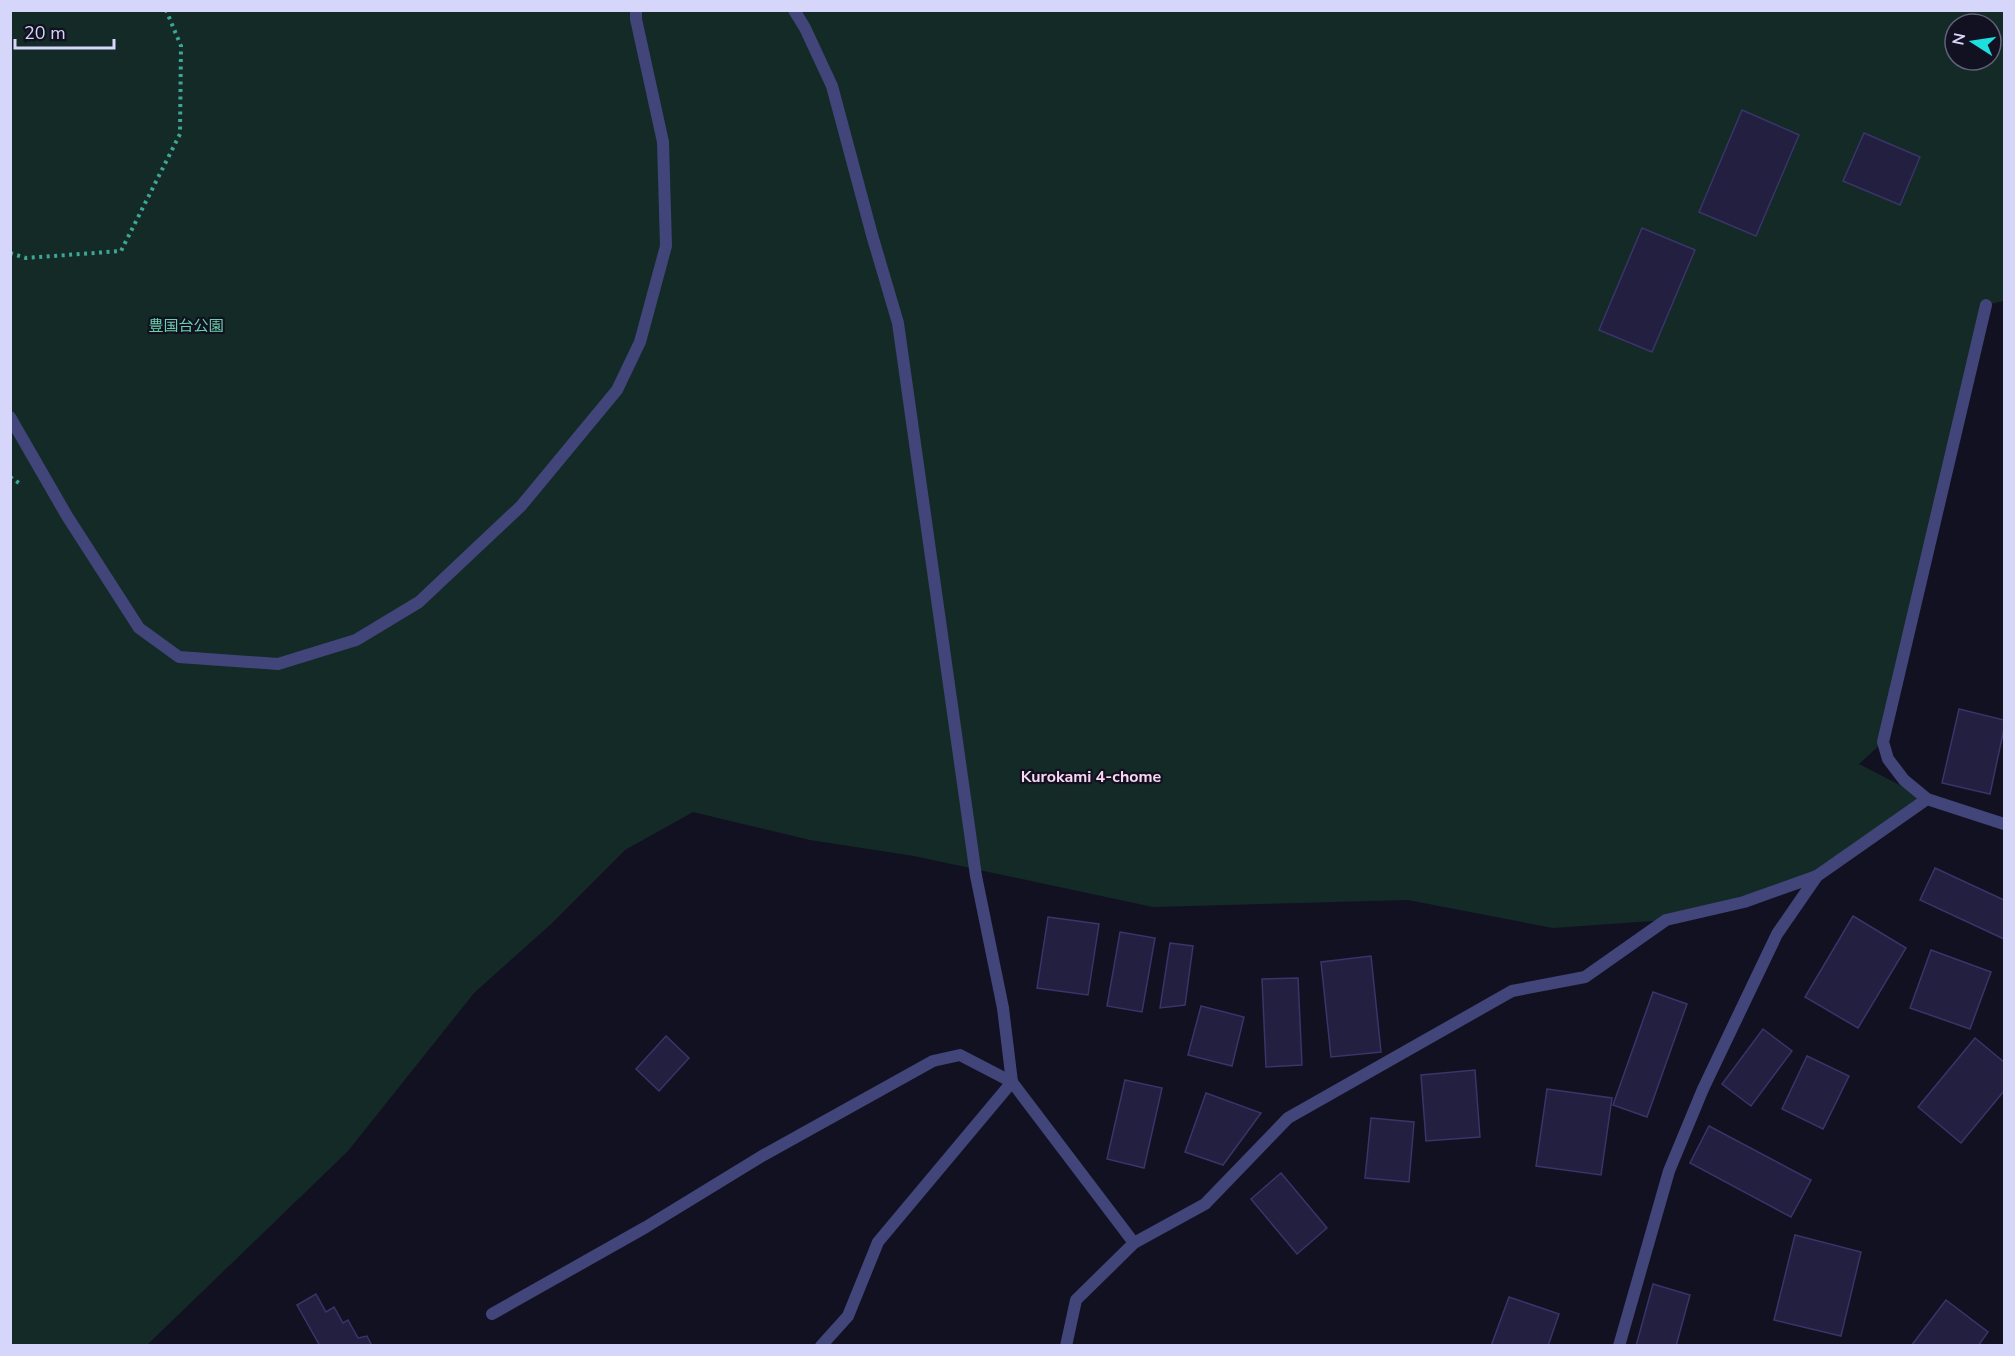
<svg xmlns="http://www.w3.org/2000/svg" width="2015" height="1356" viewBox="0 0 2015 1356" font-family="'Nunito Sans','Noto Sans JP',sans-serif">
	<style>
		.green { fill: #142a27; fill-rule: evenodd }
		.building { fill: #221f40; stroke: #393469; stroke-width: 1.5 }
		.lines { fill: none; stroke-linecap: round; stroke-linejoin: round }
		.path { stroke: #3ea695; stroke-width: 4; stroke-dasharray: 3 4.5; stroke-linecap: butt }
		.lane { stroke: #41457a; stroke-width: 12 }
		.street { stroke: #41457a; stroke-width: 12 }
		.labels { text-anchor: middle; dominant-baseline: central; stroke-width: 4.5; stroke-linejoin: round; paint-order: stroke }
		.park-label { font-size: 15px; fill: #6bd1ad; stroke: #121121 }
		.neighbourhood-label { font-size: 16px; font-weight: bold; fill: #fad8f1; stroke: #121121 }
	</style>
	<rect width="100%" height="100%" fill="#121121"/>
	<!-- green -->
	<path class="green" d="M10,11H2004V301L1986,305L1883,742L1859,764L1927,799L1817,876L1666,920L1553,928L1408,900L1153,907L914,856L810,840L693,812L625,850L550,925L474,993L348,1151L147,1345H11ZM1955,24H1991V60H1955Z"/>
	<!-- building -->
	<g class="building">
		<path d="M1742,110L1799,135L1756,236L1699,212Z"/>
		<path d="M1864,133L1920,157L1900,205L1843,181Z"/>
		<path d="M1642,228L1695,250L1652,352L1599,330Z"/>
		<path d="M1959,709L2004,720V729L1990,794L1942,783Z"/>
		<path d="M1935,868L2004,900V939L1920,900Z"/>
		<path d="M1853,916L1906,948L1858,1028L1805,997Z"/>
		<path d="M1048,917L1099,924L1088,995L1037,988Z"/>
		<path d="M1120,932L1155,938L1142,1012L1107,1006Z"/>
		<path d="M1170,943L1193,946L1185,1005L1160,1008Z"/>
		<path d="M1931,950L1991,972L1970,1029L1910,1008Z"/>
		<path d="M1371,956L1381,1052L1331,1057L1321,962Z"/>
		<path d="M1298,978L1302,1065L1266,1067L1262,979Z"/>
		<path d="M1653,992L1687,1004L1647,1117L1613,1105Z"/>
		<path d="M1201,1006L1244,1017L1232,1066L1188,1055Z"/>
		<path d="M1763,1029L1792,1051L1751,1106L1722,1084Z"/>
		<path d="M666,1036L689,1058L659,1091L636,1069Z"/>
		<path d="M1975,1038L2004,1062V1091L1961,1143L1918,1107Z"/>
		<path d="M1807,1056L1849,1076L1823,1129L1782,1109Z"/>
		<path d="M1475,1070L1480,1137L1426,1141L1421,1075Z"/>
		<path d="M1125,1080L1162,1088L1144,1168L1107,1159Z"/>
		<path d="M1547,1089L1612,1098L1601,1175L1536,1166Z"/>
		<path d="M1206,1093L1261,1113L1223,1165L1185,1152Z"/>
		<path d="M1371,1118L1414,1122L1409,1182L1365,1178Z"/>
		<path d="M1709,1126L1811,1180L1791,1217L1690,1163Z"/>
		<path d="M1281,1173L1327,1228L1297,1254L1251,1199Z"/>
		<path d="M1795,1235L1861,1252L1841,1336L1774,1320Z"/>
		<path d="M1653,1284L1690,1295L1676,1346H1636Z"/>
		<path d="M316,1294L326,1312L334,1307L343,1323L348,1320L358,1338L367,1336L372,1346H320L297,1305Z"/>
		<path d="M1509,1297L1559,1314L1548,1346H1491Z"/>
		<path d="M1946,1300L1988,1332L1978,1346H1911Z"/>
	</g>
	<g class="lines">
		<!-- path -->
		<g class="path">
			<path d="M10,253L26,258L121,251L180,134L181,46L166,10"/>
			<path d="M10,477L22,485"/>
		</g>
		<!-- lane -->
		<g class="lane">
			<path d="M794,10L805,28L832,86L872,235L898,323L976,876L1003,1008L1012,1082"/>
			<path d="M10,417L67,516L139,628L179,657L278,664L356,640L419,602L521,506L617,390L640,342L666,246L663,142L636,19V10"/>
		</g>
		<!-- street -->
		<g class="street">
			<path d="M1986,305L1883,742L1888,759L1904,780L1927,799L2004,824"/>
			<path d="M492,1314L646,1227L762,1156L933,1061L960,1055L1012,1082L1134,1243"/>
			<path d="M821,1346L848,1316L878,1242L1012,1082"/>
			<path d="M1066,1346L1076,1300L1134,1243L1205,1204L1288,1118L1512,991L1585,977L1666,920L1744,902L1817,876L1927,799"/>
			<path d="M1619,1346L1669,1171L1703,1089L1777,934L1817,876"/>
		</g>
	</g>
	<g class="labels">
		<!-- park labels -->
		<g class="park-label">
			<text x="186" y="326">豊国台公園</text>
		</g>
		<!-- neighbourhood labels -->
		<g class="neighbourhood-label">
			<text x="1091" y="777">Kurokami 4-chome</text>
		</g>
	</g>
	<!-- border -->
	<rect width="2015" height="1356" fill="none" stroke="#d6d6fa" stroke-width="24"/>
	<!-- north arrow -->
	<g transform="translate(1973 42) rotate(282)"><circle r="28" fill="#121121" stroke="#606078" stroke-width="1.5"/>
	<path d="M0-4.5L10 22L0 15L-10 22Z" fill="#1ddfde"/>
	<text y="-9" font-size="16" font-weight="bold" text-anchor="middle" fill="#d6d6fa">N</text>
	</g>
	<!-- scale -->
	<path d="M15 39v9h99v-9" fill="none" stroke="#d6d6fa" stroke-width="3"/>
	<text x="24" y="39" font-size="18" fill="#d6d6fa" stroke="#121121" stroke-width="4.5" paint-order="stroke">20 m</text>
</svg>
